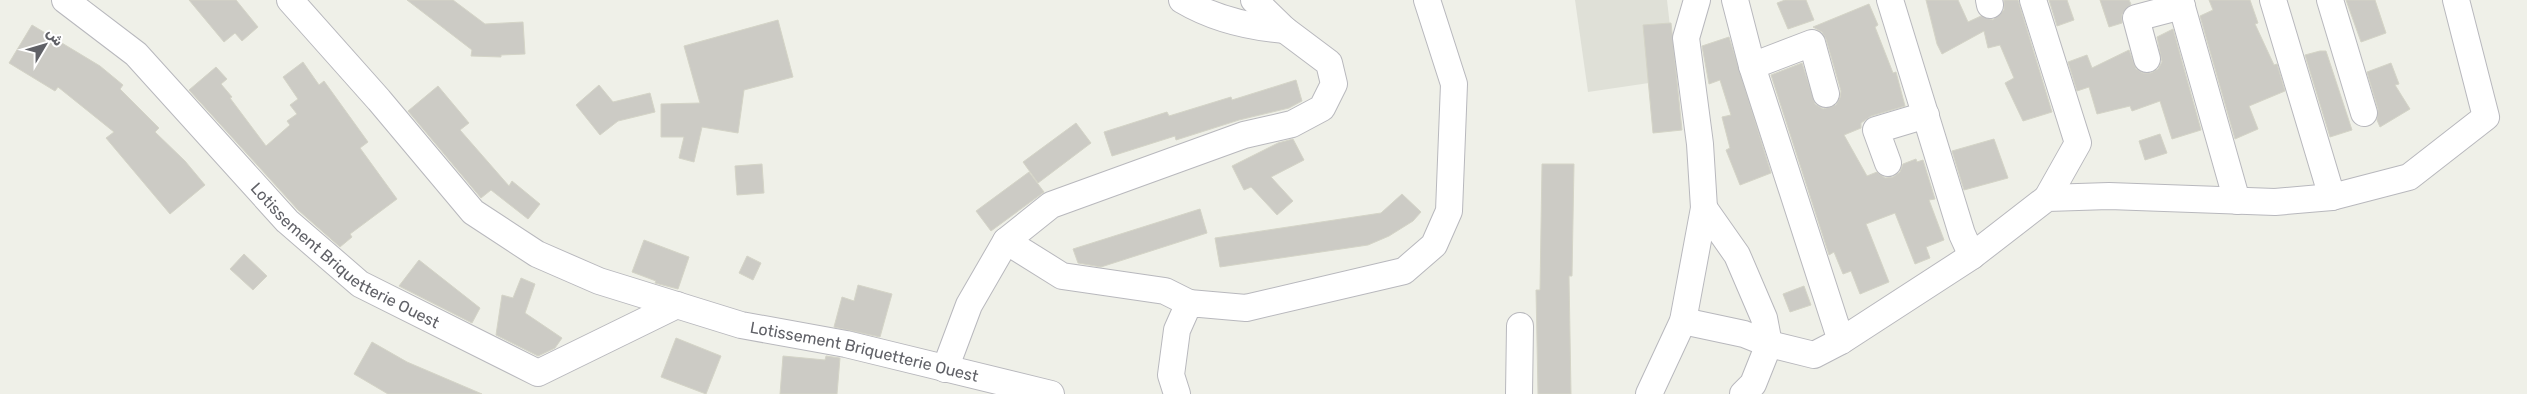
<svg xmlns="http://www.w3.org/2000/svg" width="2527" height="394" viewBox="0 0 2527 394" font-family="Rubik,'Noto Sans Arabic',sans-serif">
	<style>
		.education { fill: #dfe0d7 }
		.building { fill: #cccbc5; stroke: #d4d4c7 }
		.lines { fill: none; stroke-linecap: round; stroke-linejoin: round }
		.minor-casing { stroke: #b8b8bd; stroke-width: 28 }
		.minor { stroke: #fff; stroke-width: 26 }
		.labels { text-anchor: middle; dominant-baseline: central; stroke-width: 4; stroke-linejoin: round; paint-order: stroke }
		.street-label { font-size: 16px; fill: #606167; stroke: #fff }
	</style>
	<rect width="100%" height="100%" fill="#eff0e8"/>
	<!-- education -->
	<path class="education" d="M1575,0H1667L1676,79L1588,92Z"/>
	<!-- building -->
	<g class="building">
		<path d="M189,0H236L258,27L242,41L235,33L224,42Z"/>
		<path d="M407,0H453L485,24L523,22L525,54L501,55V57L471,56L472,50Z"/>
		<path d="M1785,0H1806L1814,20L1788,29L1777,3Z"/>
		<path d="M1926,0H1958L1968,22L1981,16L1993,20L2004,10V0H2018L2052,112L2023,121L2005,83L2014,78L2000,45L1988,48L1984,31L1942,54L1937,44Z"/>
		<path d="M2049,0H2067L2074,20L2057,26Z"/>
		<path d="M2100,0H2129L2131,4L2122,14V23L2109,27Z"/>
		<path d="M2209,0H2250L2258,23L2255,24L2274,65L2277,64L2285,91L2249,106L2258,129L2235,139L2200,16L2213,10Z"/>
		<path d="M2346,0H2375L2386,33L2361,42Z"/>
		<path d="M1869,4L1878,25L1875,27L1893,73L1896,72L1905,106L1871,116L1861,123V128L1844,135L1867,176L1877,172L1885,178L1893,177L1900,172L1903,164L1916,159L1917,162L1923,160L1935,199L1929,200L1944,240L1926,247L1930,258L1915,264L1895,213L1866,224L1889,282L1860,294L1851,271L1843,274L1834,252L1829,255L1771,75L1802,63L1815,104L1823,109L1836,105L1840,98L1841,91L1826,39L1822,32L1813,27Z"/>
		<path d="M778,20L793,77L744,90L738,133L702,127L694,162L679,158L684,137H661V104L700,103L684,46Z"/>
		<path d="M1671,23L1682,130L1653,133L1643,25Z"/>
		<path d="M32,25L100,66L123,85L120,89L159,128L155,132L185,161L205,185L170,214L106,138L114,132L58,87L55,91L9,63Z"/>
		<path d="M2173,29L2201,130L2172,139L2160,101L2132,111L2130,106L2097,114L2089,87L2077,91L2068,62L2087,55L2092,68L2129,50L2136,69L2143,73H2151L2158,69L2162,62L2157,37Z"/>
		<path d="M1729,37L1771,173L1740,185L1726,150L1730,148L1722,117L1731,115L1720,80L1709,84L1702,46Z"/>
		<path d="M2320,51H2326L2352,130L2330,137L2305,55Z"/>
		<path d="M303,62L319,85L324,81L368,142L360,148L397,199L350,234L352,237L340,247L298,210L189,90L216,67L227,79L221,84L232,97L230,98L266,146L290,125L287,121L297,114L290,105L298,99L283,77Z"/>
		<path d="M2391,63L2399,84L2395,85L2410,109L2380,127L2377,120L2378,109L2367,72Z"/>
		<path d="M1296,80L1302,101L1289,108L1239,120L1176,140L1175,136L1112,156L1104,132L1167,112L1169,116L1231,97L1232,100Z"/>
		<path d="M599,85L613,102L650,93L655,112L618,121L600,135L576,105Z"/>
		<path d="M438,86L469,123L460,130L509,186L512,181L540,204L528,219L491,190L481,198L408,111Z"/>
		<path d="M1076,123L1091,143L1038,183L1023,162Z"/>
		<path d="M2160,134L2167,153L2145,160L2139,141Z"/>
		<path d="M1293,139L1304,160L1271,177L1293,201L1277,215L1251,187L1244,190L1232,166L1278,143Z"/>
		<path d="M1994,139L2008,178L1964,190L1952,151Z"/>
		<path d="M762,164L764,193L737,195L735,166Z"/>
		<path d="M1542,164H1574L1572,276H1569L1571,394H1538L1536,290H1540Z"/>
		<path d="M1029,172L1044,192L991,231L976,211Z"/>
		<path d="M1402,194L1421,212L1413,221L1389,236L1368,245L1220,267L1215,238L1381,213Z"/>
		<path d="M1200,209L1207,233L1101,267L1078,263L1073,249Z"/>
		<path d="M644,240L689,257L678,289L655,283L656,281L632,272Z"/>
		<path d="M244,254L267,276L253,290L230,269Z"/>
		<path d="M747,256L761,263L753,280L739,273Z"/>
		<path d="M419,260L480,308L472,323L399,286Z"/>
		<path d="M521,278L535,284L525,313L562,338L555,348L538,356L496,335L502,295L513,298Z"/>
		<path d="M858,285L892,294L880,337L834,327L842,297L854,301Z"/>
		<path d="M1804,286L1811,305L1790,312L1783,294Z"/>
		<path d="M676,338L721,356L706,394L661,377Z"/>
		<path d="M372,342L407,362L482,394H388L354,374Z"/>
		<path d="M783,356L825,360L826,356L840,358L837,394H780Z"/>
	</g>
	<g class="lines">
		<!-- minor casing -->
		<g class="minor-casing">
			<g id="minor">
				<path id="s1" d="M65,0L136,54L287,221L360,284L538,373L677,305"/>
				<path id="s2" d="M290,0L379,100L473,212L537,254L599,281L741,325L846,344L1051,394"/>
				<path d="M1182,0C1214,19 1248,27 1285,30"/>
				<path d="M1735,0L1752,66L1841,341"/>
				<path d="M1890,0L1962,234L1972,256"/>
				<path d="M1989,0L1990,5"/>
				<path d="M2033,0L2078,143L2047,198"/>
				<path d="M2180,0L2237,201"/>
				<path d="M2273,0L2332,197"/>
				<path d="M2330,0L2364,113"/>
				<path d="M2147,59L2136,18L2182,6"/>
				<path d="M1752,66L1812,43L1826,94"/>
				<path d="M1888,163L1876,130L1926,115"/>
				<path d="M1704,208L1737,255L1764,318L1769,344L1753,384L1743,394"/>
				<path d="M1006,241L1062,276L1165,291L1189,303"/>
				<path d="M1683,321L1744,334L1769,344L1814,355L1841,341L1972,256L2047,198L2109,196L2275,202L2332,197L2409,177L2486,117L2456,0"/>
				<path d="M945,369L969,305L1006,241L1051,205L1244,135L1292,124L1322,108L1334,84L1329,63L1285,30L1254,0"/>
				<path d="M1177,394L1171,375L1177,330L1189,303L1246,308L1404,271L1434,245L1449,211L1454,84L1427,0"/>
				<path d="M1519,394L1520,326"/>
				<path d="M1649,394L1683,321L1704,208L1700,144L1686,38L1697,0"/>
			</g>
		</g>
		<!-- minor -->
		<use href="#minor" class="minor"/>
	</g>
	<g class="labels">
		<!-- street labels -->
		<g class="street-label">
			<text stroke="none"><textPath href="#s1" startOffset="382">Lotissement Briquetterie Ouest</textPath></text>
			<text stroke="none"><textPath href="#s2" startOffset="699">Lotissement Briquetterie Ouest</textPath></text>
		</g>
	</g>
	<!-- north arrow -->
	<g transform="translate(45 45) rotate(52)" stroke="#ffffff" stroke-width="4" paint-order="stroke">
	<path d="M0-4L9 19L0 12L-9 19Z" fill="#606167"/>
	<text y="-8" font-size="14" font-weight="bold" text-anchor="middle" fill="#606167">ش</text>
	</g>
</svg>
